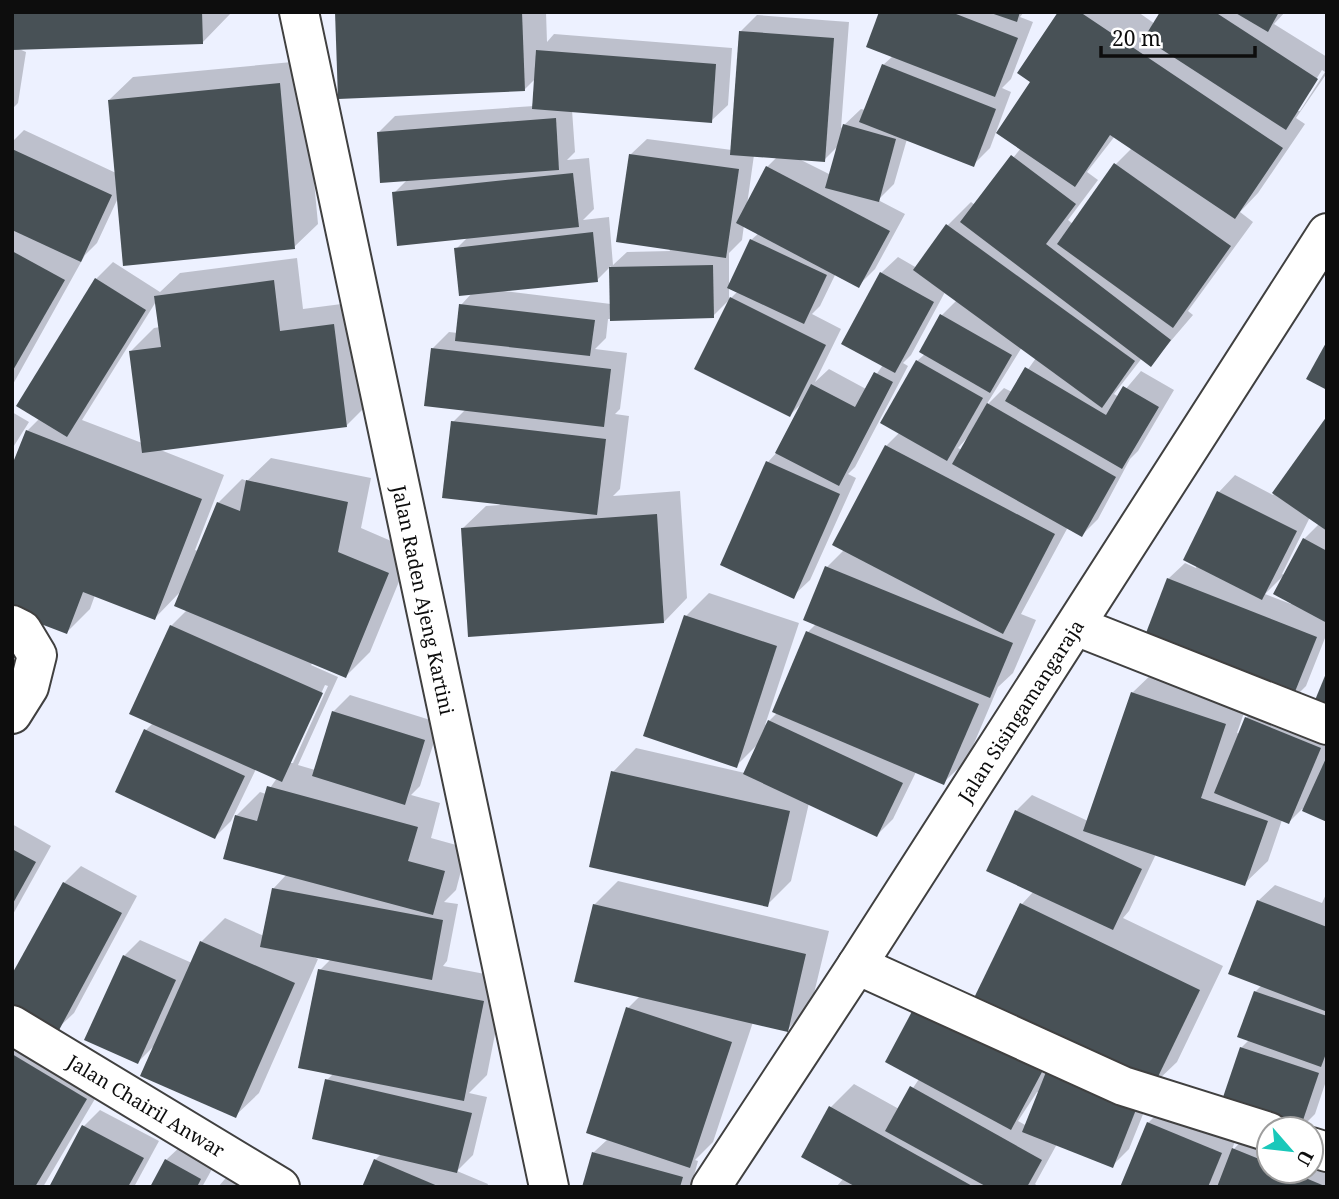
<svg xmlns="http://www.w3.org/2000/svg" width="1339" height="1199" viewBox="0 0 1339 1199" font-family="'Noto Serif',serif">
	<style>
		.shadow { fill: #0003; fill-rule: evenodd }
		.building { fill: #485156 }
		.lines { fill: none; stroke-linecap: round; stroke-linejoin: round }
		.minor-casing { stroke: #404040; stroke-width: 42 }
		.tertiary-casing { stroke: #404040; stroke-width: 42 }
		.minor { stroke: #fff; stroke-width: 38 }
		.tertiary { stroke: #fff; stroke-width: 38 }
		.labels { text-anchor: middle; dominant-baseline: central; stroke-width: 7; stroke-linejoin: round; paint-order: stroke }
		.street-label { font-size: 19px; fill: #0d0d0d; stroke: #fff }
	</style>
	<rect width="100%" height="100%" fill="#edf1ff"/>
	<!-- shadow -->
	<g class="shadow">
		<path d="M12,12H231V13L202,43L19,49L26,52L18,103L12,109Z"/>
		<path d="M337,12H546L547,42L554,34L732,48L728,105L711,121L572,110L575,152L567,160L589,158L594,209L583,220L609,217L613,265L627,252L670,251L630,155L647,139L732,150L740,32L757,15L849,22L841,128L861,109L865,110L883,65L893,56L881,12H1024L1020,17L1033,22L1011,79L1002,88L1011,92L990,148L973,165L907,139L894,184L878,200L905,214L875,269L859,285L836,273L820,306L812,314L841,329L815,382L829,369L866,389L883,365L881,273L898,257L917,268L948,225L971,202L975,205L1021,148L1032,81L1060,12H1138L1155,24L1162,12H1285L1274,24L1327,57V73L1296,118L1305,124L1258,193L1240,212L1253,222L1188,311L1193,315L1151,364L1142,358L1114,394L1119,397L1141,371L1174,390L1138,451L1130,459L1098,519L1082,535L1068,527L1021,614L1036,620L1013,673L998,687L967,760L943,783L916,772L893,819L877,835L809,803L791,881L767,905L613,772L636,748L745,773L759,743L736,766L686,616L709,593L799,623L765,725L777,713L774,711L808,632L816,624L827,567L844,550L886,446L900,432L917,361L925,354L942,315L957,300L945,292L911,355L903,363L908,366L855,467L848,474L856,478L810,580L793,596L722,564L768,462L778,451L802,403L790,415L729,300L738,291L729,287V300L713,316L608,319L606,338L595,349L627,353L620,409L615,414L629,416L620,489L613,496L680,491L687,598L664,622L462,529L486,506L500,505L453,422L466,409L433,348L449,332L458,333L461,305L472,293L456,249L468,237L394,193L407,180L378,133L395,116L534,106L536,78L524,90ZM1322,70L1325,72L1300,111H1296ZM1115,136L1132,148L1116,164L1073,224L1068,220L1098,180L1087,172ZM839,145L831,175L799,159L824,160ZM754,155L777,157L767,167L747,205ZM744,225L759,233L751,240L729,287V253L742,240ZM611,266V304L503,291L597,280ZM1022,347L1036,358L1012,392L1004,388L985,407ZM967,438L962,450L958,448Z"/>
		<path d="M303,61L318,224L294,247L118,198L97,243L85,255L12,386V142L24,130L116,173L109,100L133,77Z"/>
		<path d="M297,258L303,309L357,302L370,402L346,426L158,449L224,475L195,550L198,551L218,503L242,479L247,481L271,458L371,478L361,528L412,550L370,652L346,676L313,662L311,665L338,677L298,765L315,770L333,712L350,695L440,723L420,786L411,795L440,803L431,838L467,848L456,890L444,902L458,904L447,961L443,966L506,978L487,1075L469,1093L487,1097L473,1155L457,1171L488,1184L487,1187H364L375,1160L381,1154L327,1080L334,1073L320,970L331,959L311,956L318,959L259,1093L235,1116L155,1045L138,1062L124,956L140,940L192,963L201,942L225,918L264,936L273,889L287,874L236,816L260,792L266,794L277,778L256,769L231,821L215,837L117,791L146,730L153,723L171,626L187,610L182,590L155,618L95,595L90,609L67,632L27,431L40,418L19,405L96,279L113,262L160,292L180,273ZM157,300L160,327L154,328L130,352L142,443L82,420ZM325,685L328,686L293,763H289Z"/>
		<path d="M12,412L29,422L12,449Z"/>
		<path d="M1327,419V633L1306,686L1290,702L1168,579L1185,563L1196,568L1197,565L1185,559L1219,492L1235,475L1273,495ZM1310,517L1319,524L1304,539L1284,575L1282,574ZM1283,576L1292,602L1291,604L1265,594Z"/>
		<path d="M1156,670L1248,701L1237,733L1240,734L1246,718L1263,702L1327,728V820L1302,809L1289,822L1282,820L1268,861L1244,884L1156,854L1129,911L1123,918L1223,966L1177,1062L1156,1082L1129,1149L1112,1166L1057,1144L1035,1184L1039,1187H836L844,1178L831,1107L854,1084L899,1109L919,1079L887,1061L1058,1056L1022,904L1034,891L1016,811L1032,795L1088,821L1132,693ZM1037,1092L1040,1093L1027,1126L1018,1121Z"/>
		<path d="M12,824L51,846L12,916Z"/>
		<path d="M81,866L137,896L74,1013L57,1029L64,883Z"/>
		<path d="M618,881L829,931L811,1006L787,1030L753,1022L713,1142L695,1160L698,1161L691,1187H584L594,1152L608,1139L628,1008L641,995L594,905Z"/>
		<path d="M1275,885L1322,903L1327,892V1078L1315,1114L1300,1129H1294L1241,1048L1249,1040L1255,992L1262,985L1258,901Z"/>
		<path d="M12,1029L109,1075L43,1187H12Z"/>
		<path d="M1165,1106L1237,1136L1231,1152L1257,1125L1269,1130V1171H1311V1147L1327,1154V1187H1122L1148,1123Z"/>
		<path d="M100,1110L159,1141L134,1187H51L84,1126Z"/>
		<path d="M183,1144L216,1162L202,1187H152L166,1160Z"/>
		<path d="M238,1164L281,1187H218Z"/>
	</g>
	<!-- building -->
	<g class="building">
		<path d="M12,12H202L203,44L12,50Z"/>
		<path d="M335,12H522L525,91L338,99Z"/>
		<path d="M879,12H951L1018,38L995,97L866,47Z"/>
		<path d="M988,12H1020L1017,22Z"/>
		<path d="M1058,12H1080L1283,148L1235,219L1110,135L1075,187L996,133L1030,82L1017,73Z"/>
		<path d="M1160,12H1215L1318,79L1286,130L1144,38Z"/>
		<path d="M1234,12H1279L1268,32Z"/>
		<path d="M739,31L834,38L825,162L730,155Z"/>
		<path d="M536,50L716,64L712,123L532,109Z"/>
		<path d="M882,64L996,109L974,167L859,122Z"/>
		<path d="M280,83L295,249L123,266L108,100Z"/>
		<path d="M556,118L559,170L380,183L377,132Z"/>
		<path d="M843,124L896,139L879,202L825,188Z"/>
		<path d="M12,149L112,195L81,262L12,230Z"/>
		<path d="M629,154L739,169L726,258L616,242Z"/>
		<path d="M1011,155L1076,204L1046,244L1171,340L1151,367L960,222Z"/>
		<path d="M1114,163L1231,246L1173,328L1057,244Z"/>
		<path d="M766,166L890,231L859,288L736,223Z"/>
		<path d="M573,173L579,227L397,246L392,192Z"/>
		<path d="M946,224L1135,361L1102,408L913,270Z"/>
		<path d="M593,232L598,282L459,296L454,248Z"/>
		<path d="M750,239L827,275L804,324L727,288Z"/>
		<path d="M12,251L65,280L12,372Z"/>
		<path d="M713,265L714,318L610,321L609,267Z"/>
		<path d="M880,272L934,302L895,373L841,344Z"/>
		<path d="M95,278L146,310L67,437L16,406Z"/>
		<path d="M274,280L280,331L334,324L347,427L142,453L129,351L161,347L154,296Z"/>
		<path d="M730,297L826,345L790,417L694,369Z"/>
		<path d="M459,304L595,320L590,356L455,341Z"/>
		<path d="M940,314L1012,355L990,393L919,352Z"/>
		<path d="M1327,341V390L1306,379Z"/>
		<path d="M431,348L611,369L604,427L424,406Z"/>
		<path d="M916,360L983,398L947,461L880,423Z"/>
		<path d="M1025,367L1106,415L1123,386L1159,407L1122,469L1005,401Z"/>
		<path d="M874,372L893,382L839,486L775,453L811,384L855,407Z"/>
		<path d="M987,403L1116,477L1082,537L952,464Z"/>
		<path d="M1327,416V531L1272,493Z"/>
		<path d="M451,421L606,439L597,515L442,498Z"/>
		<path d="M26,430L202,499L155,620L83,592L67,634L12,613V465Z"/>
		<path d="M885,445L1055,534L1003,634L832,545Z"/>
		<path d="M766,461L840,494L794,599L720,565Z"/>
		<path d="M246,480L348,502L338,552L389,573L346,678L174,606L217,502L240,511Z"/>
		<path d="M1217,491L1297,531L1262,600L1183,560Z"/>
		<path d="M657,514L664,623L468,637L461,528Z"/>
		<path d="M1303,538L1327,551V623L1273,594Z"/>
		<path d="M825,566L1013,643L990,698L803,620Z"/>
		<path d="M1167,578L1317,637L1290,704L1141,646Z"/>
		<path d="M684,615L777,646L737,768L643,736Z"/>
		<path d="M170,625L323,693L282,782L129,714Z"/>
		<path d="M806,631L979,704L944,785L772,712Z"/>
		<path d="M1327,671V710L1313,705Z"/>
		<path d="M1131,692L1226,724L1201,798L1268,821L1245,886L1083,831Z"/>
		<path d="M332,711L425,740L405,805L312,776Z"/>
		<path d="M1245,717L1321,748L1289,824L1214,793Z"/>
		<path d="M768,720L903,783L877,837L743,774Z"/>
		<path d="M144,729L245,776L215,839L115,792Z"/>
		<path d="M1327,756V822L1302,811Z"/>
		<path d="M611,771L790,811L768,907L589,867Z"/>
		<path d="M267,786L418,827L408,861L445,871L433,915L223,859L235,815L257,821Z"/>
		<path d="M1015,810L1142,869L1113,930L986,871Z"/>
		<path d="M12,849L36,862L12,905Z"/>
		<path d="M63,882L122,913L58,1032L12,1007V974Z"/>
		<path d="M272,888L443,920L432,980L260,947Z"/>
		<path d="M1257,900L1327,927L1325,1011L1228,974Z"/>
		<path d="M1020,903L1200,990L1153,1087L973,1000Z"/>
		<path d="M593,904L806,954L788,1032L574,982Z"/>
		<path d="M200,941L295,983L236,1118L140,1076Z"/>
		<path d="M123,955L176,980L138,1064L84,1040Z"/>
		<path d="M318,969L484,1001L464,1101L298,1068Z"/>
		<path d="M1254,991L1327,1016V1051L1321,1067L1237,1037Z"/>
		<path d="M916,1004L1042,1072L1011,1130L885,1062Z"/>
		<path d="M626,1007L732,1042L690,1168L586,1133Z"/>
		<path d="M1240,1047L1319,1073L1300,1129H1288L1220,1106Z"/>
		<path d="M12,1054L87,1099L35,1187H12Z"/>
		<path d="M1050,1062L1141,1097L1113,1168L1022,1132Z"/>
		<path d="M325,1079L472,1113L457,1173L312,1139Z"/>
		<path d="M910,1086L1042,1160L1027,1187H987L885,1131Z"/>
		<path d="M829,1106L974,1187H856L801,1157Z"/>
		<path d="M1147,1122L1222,1153L1208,1187H1120Z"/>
		<path d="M82,1125L144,1158L128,1187H49Z"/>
		<path d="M1232,1148L1269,1163V1171H1289L1327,1187H1217Z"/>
		<path d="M592,1152L683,1177L680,1187H582Z"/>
		<path d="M165,1159L201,1179L197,1187H150Z"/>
		<path d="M374,1159L440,1187H362Z"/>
	</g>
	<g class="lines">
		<!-- minor casing -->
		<g class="minor-casing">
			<g id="minor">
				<path d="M12,625L22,630L37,655L29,687L12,714"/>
				<path d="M1076,626L1327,725"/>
				<path d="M857,965L1123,1086L1269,1132"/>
				<path d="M12,1025L280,1187"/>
				<path d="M1311,1147L1327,1152"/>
			</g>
		</g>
		<!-- tertiary casing -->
		<g class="tertiary-casing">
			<g id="tertiary">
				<path d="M299,12L549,1187"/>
				<path d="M711,1187L857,965L1327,233"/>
			</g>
		</g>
		<!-- minor -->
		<use href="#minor" class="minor"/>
		<!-- tertiary -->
		<use href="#tertiary" class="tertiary"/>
	</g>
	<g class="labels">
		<!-- street labels -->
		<g class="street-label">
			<text transform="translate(423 600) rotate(78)">Jalan Raden Ajeng Kartini</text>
			<text transform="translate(1021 711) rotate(-57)">Jalan Sisingamangaraja</text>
			<text transform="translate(146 1106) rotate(31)">Jalan Chairil Anwar</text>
		</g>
	</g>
	<!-- border -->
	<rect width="1339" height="1199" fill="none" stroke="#0d0d0d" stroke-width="28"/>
	<!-- north arrow -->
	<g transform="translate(1290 1150) rotate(118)"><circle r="33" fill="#ffffff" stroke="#9e9e9e" stroke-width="2"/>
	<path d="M0-5L12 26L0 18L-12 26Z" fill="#19c8ba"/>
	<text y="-10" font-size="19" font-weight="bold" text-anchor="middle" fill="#0d0d0d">U</text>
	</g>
	<!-- scale -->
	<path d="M1101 46v10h154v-10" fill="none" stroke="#0d0d0d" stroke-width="3.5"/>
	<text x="1112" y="46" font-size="21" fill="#0d0d0d" stroke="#ffffff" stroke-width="5" paint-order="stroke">20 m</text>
</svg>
